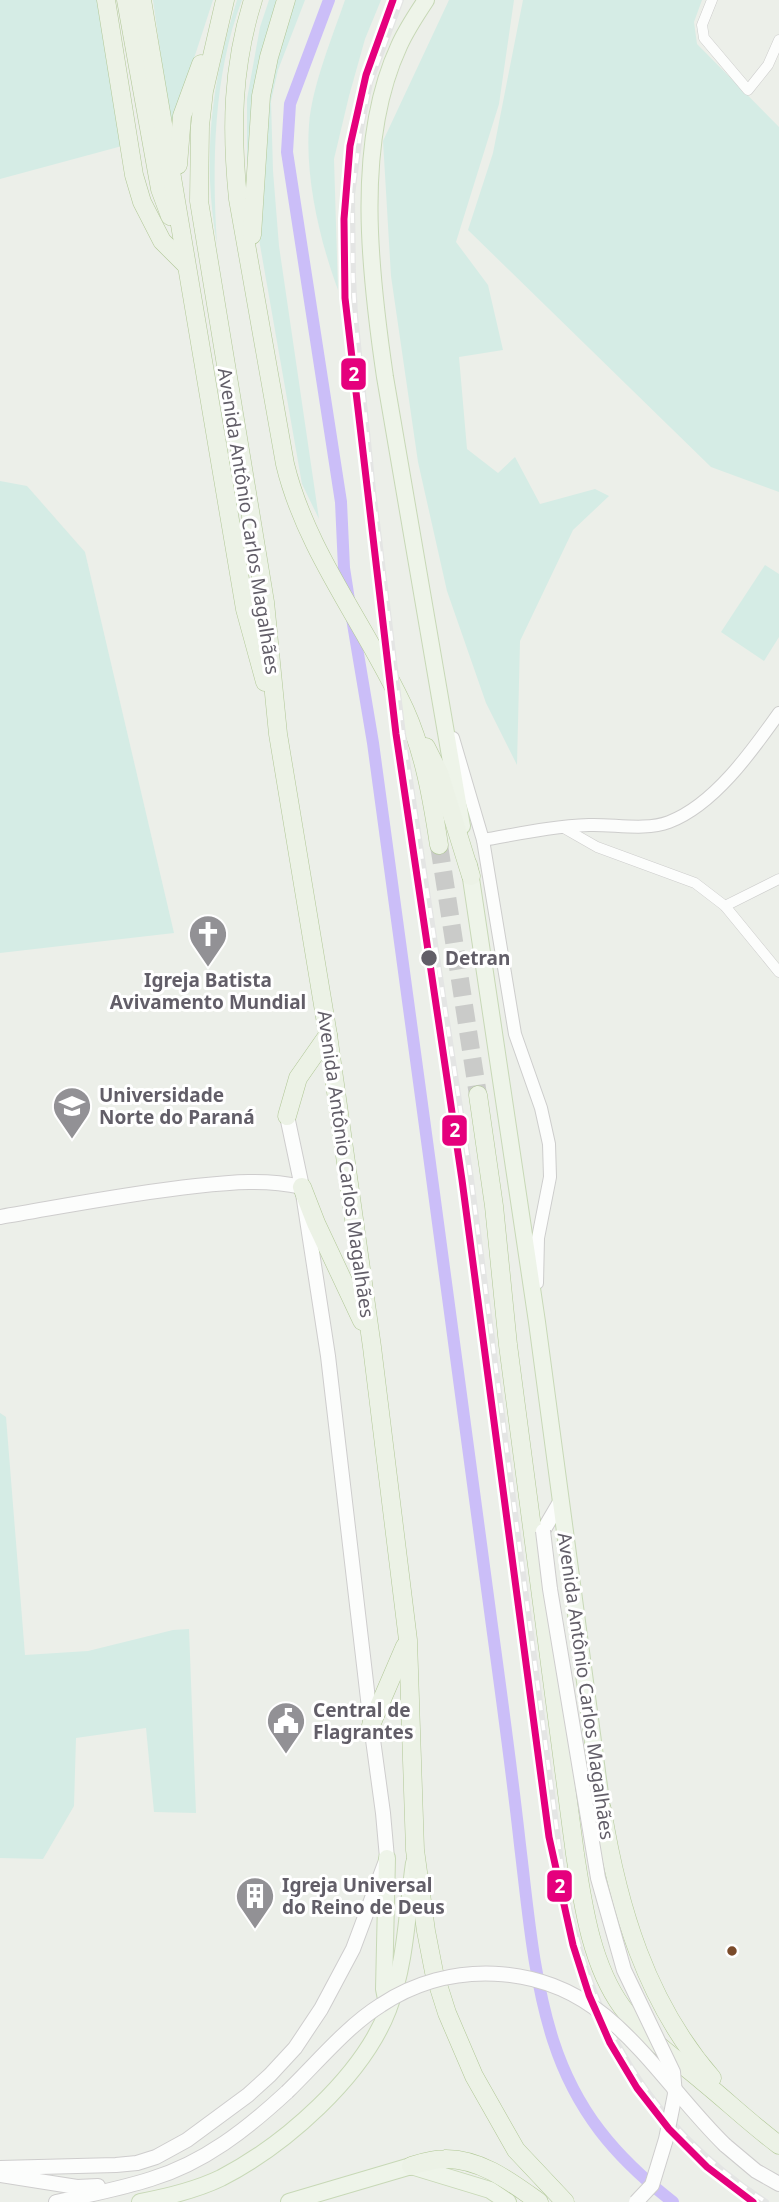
<svg xmlns="http://www.w3.org/2000/svg" width="779" height="2202" viewBox="0 0 779 2202" font-family="'Noto Sans',sans-serif">
	<style>
		.green { fill: #d5ece5 }
		.lines { fill: none; stroke-linecap: round; stroke-linejoin: round }
		.canal { stroke: #cbbef8; stroke-width: 12 }
		.trunk-tunnel { stroke: #cacbc9; stroke-width: 18; stroke-dasharray: 18 9; stroke-linecap: butt }
		.minor-casing { stroke: #cdcdcc; stroke-width: 11 }
		.tertiary-casing { stroke: #cdcdcc; stroke-width: 14 }
		.secondary-casing { stroke: #cecdcd; stroke-width: 16 }
		.primary-casing { stroke: #c7d8b6; stroke-width: 18 }
		.trunk-casing { stroke: #b0c795; stroke-width: 19 }
		.minor { stroke: #fcfdfc; stroke-width: 10 }
		.tertiary { stroke: #fcfdfc; stroke-width: 12 }
		.secondary { stroke: #fcfdfc; stroke-width: 14 }
		.primary { stroke: #eef4e9; stroke-width: 16 }
		.trunk { stroke: #ecf2e6; stroke-width: 18 }
		.rail-casing { stroke: #e4e5e4; stroke-width: 6 }
		.rail { stroke: #fff; stroke-width: 3.5; stroke-dasharray: 10; stroke-linecap: butt }
		.secondary-bridge-casing { stroke: #cecdcd; stroke-width: 16; stroke-linecap: butt }
		.secondary-bridge { stroke: #fcfdfc; stroke-width: 14 }
		.metro-1-casing { stroke: #fff; stroke-width: 12 }
		.metro-1 { stroke: #e5007d; stroke-width: 7 }
		.stop-dot { fill: #625e68; stroke: #fff; stroke-width: 2.5 }
		.bus-dot { fill: #7a4b2a; stroke: #fff; stroke-width: 2.5 }
		.labels { text-anchor: middle; dominant-baseline: central; stroke-width: 6; stroke-linejoin: round; paint-order: stroke }
		.street-label { font-size: 19px; fill: #625e68; stroke: #fff }
		.stop-label { font-size: 19px; font-weight: bold; fill: #625e68; stroke: #fff; text-anchor: start }
		.poi-label { font-size: 19px; font-weight: bold; fill: #625e68; stroke: #fff; text-anchor: start }
		.line-badge { stroke: #fff; stroke-width: 2.5 }
		.badge-label { font-size: 19px; text-anchor: middle; font-weight: bold; fill: #fff }
	</style>
	<rect width="100%" height="100%" fill="#ecefe9"/>
	<!-- green -->
	<g class="green">
		<path d="M0,0H98L122,146L0,179Z"/>
		<path d="M153,0H213L171,129Z"/>
		<path d="M237,0H242C213,75 212,164 217,244C202,158 211,83 237,0Z"/>
		<path d="M269,0H305L278,70L271,101L273,171L279,246L319,519L302,484L247,171V99L260,27Z"/>
		<path d="M345,0H381L365,39L349,96L334,159L338,290C320,241 305,178 309,125C312,86 332,38 345,0Z"/>
		<path d="M449,0H514L499,104L456,242L488,285L503,350L459,357L467,449L498,473L515,457L540,504L595,489L609,496L573,530L520,641L517,765L486,703L447,591L418,462L391,276L383,141Z"/>
		<path d="M523,0H702L694,22L697,44L779,127V492L711,467L468,230L493,153Z"/>
		<path d="M0,481L27,486L85,552L174,933L0,953Z"/>
		<path d="M765,565L779,574V637L764,661L721,632Z"/>
		<path d="M0,1413L6,1417L25,1655L88,1651L173,1630L189,1629L196,1813L154,1812L146,1728L76,1738L74,1806L43,1859L0,1858Z"/>
	</g>
	<g class="lines">
		<!-- canal -->
		<g class="canal">
			<path d="M329,0L290,104L287,152L341,502L344,568L349,600"/>
			<path d="M352,618L373,743C413,1037 453,1332 492,1626C502,1699 512,1772 520,1845C528,1910 533,1977 553,2040C576,2111 615,2157 673,2202"/>
		</g>
		<!-- trunk-tunnel -->
		<path class="trunk-tunnel" d="M439,845L478,1095"/>
		<!-- minor casing -->
		<g class="minor-casing">
			<g id="minor">
				<path d="M712,0L702,25L704,38L748,90L768,65L779,40"/>
				<path d="M562,827L597,847L695,883L725,906L779,972"/>
				<path d="M725,906L779,879"/>
			</g>
		</g>
		<!-- tertiary casing -->
		<g class="tertiary-casing">
			<g id="tertiary">
				<path d="M453,738L483,840L515,1034L541,1108L549,1144L550,1177L538,1238L537,1283"/>
				<path d="M483,840C518,834 553,826 589,825C614,824 645,831 669,822C714,805 752,751 779,713"/>
			</g>
		</g>
		<!-- secondary casing -->
		<g class="secondary-casing">
			<g id="secondary">
				<path d="M0,1217C65,1206 130,1193 196,1186C232,1182 266,1179 302,1187"/>
				<path d="M543,1531L560,1502"/>
				<path d="M725,2145L756,2171L779,2184"/>
				<path d="M0,2168L116,2165L137,2163L156,2157L187,2140L248,2095L270,2075L295,2048L321,2009L353,1949L387,1858L383,1813L371,1725L328,1356L302,1187L287,1116"/>
				<path d="M0,2175L77,2187L98,2186"/>
				<path d="M56,2202C88,2195 120,2189 151,2179C204,2163 247,2129 287,2092"/>
			</g>
		</g>
		<!-- primary casing -->
		<g class="primary-casing">
			<g id="primary">
				<path d="M426,0C416,15 406,30 399,46C354,143 370,275 385,377L462,826"/>
				<path d="M469,865L537,1322L602,1809"/>
				<path d="M387,1858L384,1989L388,2009"/>
				<path d="M140,2202C167,2197 196,2190 221,2178C285,2145 362,2077 388,2010C406,1964 407,1911 414,1863"/>
				<path d="M289,2202L411,2166L490,2190L508,2202"/>
			</g>
		</g>
		<!-- trunk casing -->
		<g class="trunk-casing">
			<g id="trunk">
				<path d="M106,0L134,175L142,202L162,241L186,265"/>
				<path d="M126,0L160,189L170,216"/>
				<path d="M142,0L245,609L265,682"/>
				<path d="M225,0L204,91L200,126L199,201L265,602L278,734L328,1035L372,1347L408,1640L415,1850L426,1931L434,1972L447,2013L474,2076L516,2150L565,2202"/>
				<path d="M253,0C232,67 231,129 238,199L285,464C306,552 368,628 405,710C424,752 432,799 439,845"/>
				<path d="M178,165L182,116L201,64"/>
				<path d="M252,235L261,96L269,57L286,0"/>
				<path d="M426,747L439,773L471,876"/>
				<path d="M478,1095L494,1206L508,1345L575,1854C583,1905 591,1964 622,2007C643,2036 674,2057 701,2080C727,2101 752,2125 779,2145"/>
				<path d="M287,1116L298,1078L328,1035"/>
				<path d="M302,1187L316,1223L362,1321"/>
				<path d="M371,1725L405,1646"/>
				<path d="M602,1809C618,1907 646,2002 712,2078"/>
				<path d="M411,2166C421,2163 433,2159 444,2159C480,2158 511,2182 539,2202"/>
			</g>
		</g>
		<!-- minor -->
		<use href="#minor" class="minor"/>
		<!-- tertiary -->
		<use href="#tertiary" class="tertiary"/>
		<!-- secondary -->
		<use href="#secondary" class="secondary"/>
		<!-- primary -->
		<use href="#primary" class="primary"/>
		<!-- trunk -->
		<use href="#trunk" class="trunk"/>
		<!-- rail casing -->
		<g class="rail-casing">
			<path id="rail" d="M401,0L370,83L361,128L352,195L353,277L355,315L373,490L403,734L471,1179L564,1884C592,2023 645,2123 766,2202"/>
		</g>
		<!-- rail -->
		<use href="#rail" class="rail"/>
		<!-- secondary-bridge casing -->
		<g class="secondary-bridge-casing">
			<g id="secondary-bridge">
				<path d="M543,1531L550,1589L598,1878L624,1970L673,2072L675,2094L666,2139L652,2185L636,2202"/>
				<path d="M287,2092C317,2063 346,2027 381,2005C449,1960 541,1963 605,2016C650,2053 683,2104 725,2145"/>
			</g>
		</g>
		<!-- secondary-bridge -->
		<use href="#secondary-bridge" class="secondary-bridge"/>
		<!-- metro-1 casing -->
		<g class="metro-1-casing">
			<path id="metro-1" d="M393,0L366,75L350,146L344,219L345,298L396,734L462,1180L549,1837L573,1945L589,1995L610,2043L637,2088L669,2129L707,2167L753,2202"/>
		</g>
		<!-- metro-1 -->
		<use href="#metro-1" class="metro-1"/>
	</g>
	<!-- icons -->
	<defs>
		<g id="church-pin" transform="scale(2.0125)"><path d="M0 17L-7.5 6A9.5 9.5 0 1 1 7.5 6Z" fill="#929195" stroke="#fff"/><path d="M-1.2-6h2.4v3.5h3.3v2.4h-3.3V6h-2.4V-.1h-3.3v-2.4h3.3Z" fill="#fff"/></g>
		<g id="university-pin" transform="scale(2.0125)"><path d="M0 17L-7.5 6A9.5 9.5 0 1 1 7.5 6Z" fill="#929195" stroke="#fff"/><path d="M0-5L7-2L0 1L-7-2ZM-4 1L0 2.5L4 1V4Q0 6-4 4Z" fill="#fff"/></g>
		<g id="civic-pin" transform="scale(2.0125)"><path d="M0 17L-7.5 6A9.5 9.5 0 1 1 7.5 6Z" fill="#929195" stroke="#fff"/><path d="M-.6-6.5H3V-4.5H.6V-3L4-1V1h2V6H-6V1h2V-1L-.6-3ZM-1.2 2.5V6h2.4V2.5Z" fill="#fff"/></g>
		<g id="building-pin" transform="scale(2.0125)"><path d="M0 17L-7.5 6A9.5 9.5 0 1 1 7.5 6Z" fill="#929195" stroke="#fff"/><path d="M-4-6H4V6H1V3H-1V6H-4ZM-2.5-4.3h1.7v1.8h-1.7ZM.8-4.3h1.7v1.8H.8ZM-2.5-1h1.7V.8h-1.7ZM.8-1h1.7V.8H.8Z" fill="#fff"/></g>
	</defs>
	<g fill-rule="evenodd">
		<use href="#church-pin" x="208" y="934"/>
		<use href="#university-pin" x="72" y="1106"/>
		<use href="#civic-pin" x="286" y="1721"/>
		<use href="#building-pin" x="255" y="1896"/>
	</g>
	<!-- markers -->
	<circle class="stop-dot" cx="429" cy="958" r="9"/>
	<circle class="bus-dot" cx="732" cy="1951" r="6"/>
	<g class="labels">
		<!-- street labels -->
		<g class="street-label">
			<text transform="translate(249 521) rotate(81)">Avenida Antônio Carlos Magalhães</text>
			<text transform="translate(346 1164) rotate(82)">Avenida Antônio Carlos Magalhães</text>
			<text transform="translate(586 1686) rotate(82)">Avenida Antônio Carlos Magalhães</text>
		</g>
		<!-- stop labels -->
		<g class="stop-label">
			<text x="445" y="958">Detran</text>
		</g>
		<!-- poi labels -->
		<g class="poi-label">
			<text x="208" y="980" text-anchor="middle">Igreja Batista<tspan x="208" dy="22">Avivamento Mundial</tspan></text>
			<text x="99" y="1095">Universidade<tspan x="99" dy="22">Norte do Paraná</tspan></text>
			<text x="313" y="1710">Central de<tspan x="313" dy="22">Flagrantes</tspan></text>
			<text x="282" y="1885">Igreja Universal<tspan x="282" dy="22">do Reino de Deus</tspan></text>
		</g>
	</g>
	<g class="line-badge">
		<rect x="340" y="357" width="27" height="34" rx="7" fill="#e5007d"/>
		<rect x="441" y="1114" width="27" height="33" rx="7" fill="#e5007d"/>
		<rect x="546" y="1869" width="27" height="34" rx="7" fill="#e5007d"/>
	</g>
	<g class="badge-label">
		<text x="354" y="381">2</text>
		<text x="455" y="1137">2</text>
		<text x="560" y="1893">2</text>
	</g>
</svg>
